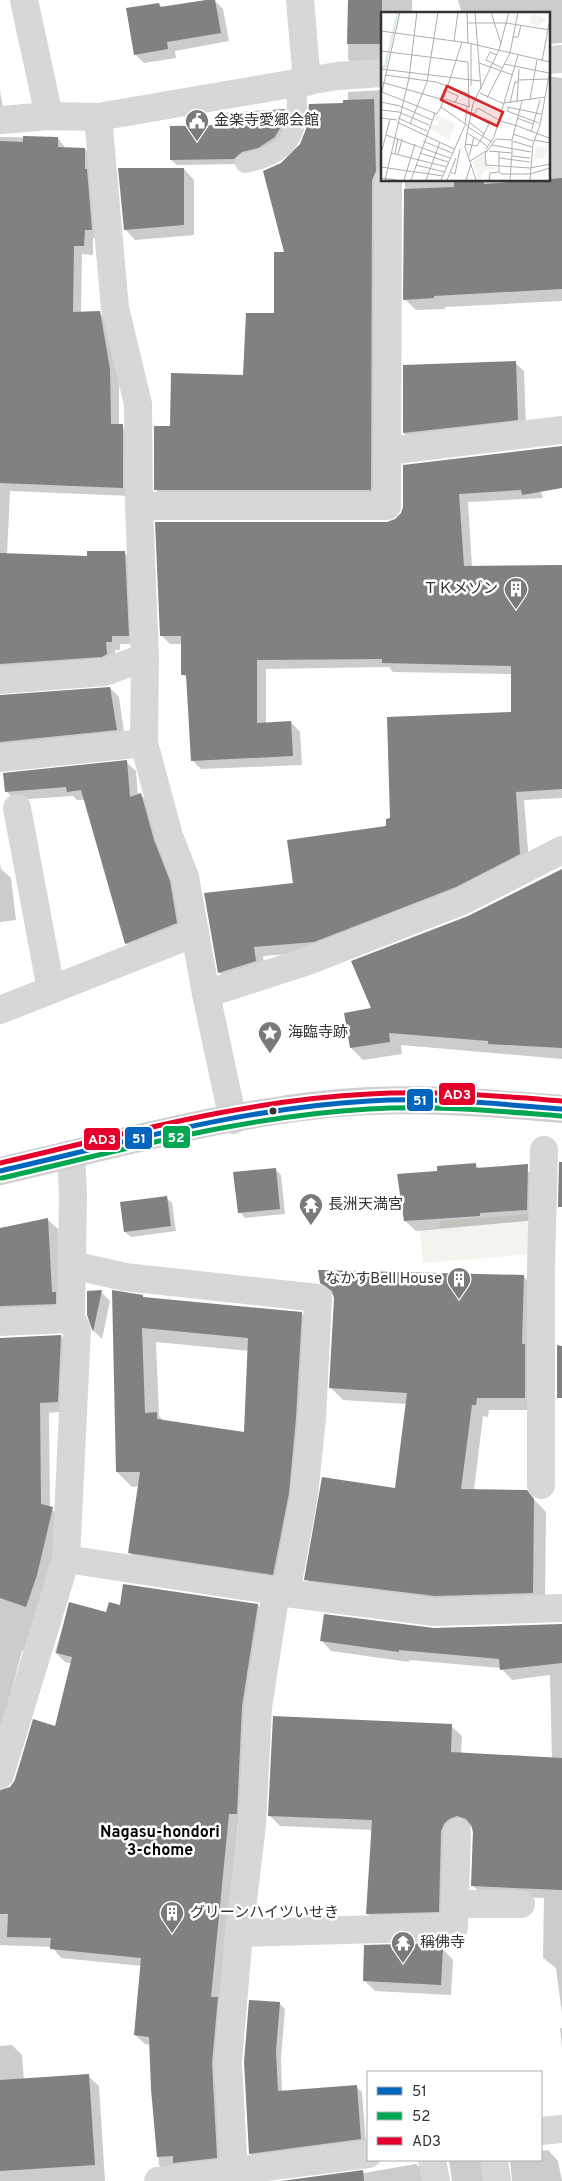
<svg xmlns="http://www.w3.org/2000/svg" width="562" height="2181" viewBox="0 0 562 2181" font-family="Overpass,'Noto Sans JP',sans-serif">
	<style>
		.green { fill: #f1f5ed }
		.shadow { fill: #0003; fill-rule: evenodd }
		.building { fill: #818181; fill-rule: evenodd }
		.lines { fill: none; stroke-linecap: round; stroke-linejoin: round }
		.lane { stroke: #d7d7d7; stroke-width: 20 }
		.street { stroke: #d7d7d7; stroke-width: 28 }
		.secondary { stroke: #d0d0d0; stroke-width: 28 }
		.bus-1-casing { stroke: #fff; stroke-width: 9 }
		.bus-2-casing { stroke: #fff; stroke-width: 9 }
		.bus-3-casing { stroke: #fff; stroke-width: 9 }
		.bus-1 { stroke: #0065bd; stroke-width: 5 }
		.bus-2 { stroke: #00a651; stroke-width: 5 }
		.bus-3 { stroke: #e4002b; stroke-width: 5 }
		.bus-dot { fill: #333; stroke: #fff; stroke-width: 2 }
		.labels { text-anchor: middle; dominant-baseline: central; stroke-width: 5; stroke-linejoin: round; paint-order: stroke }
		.poi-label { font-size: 15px; fill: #333; stroke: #fff; text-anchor: start }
		.neighbourhood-label { font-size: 16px; font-weight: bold; fill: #000; stroke: #fff }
		.inset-river { fill: none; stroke: #ddebf3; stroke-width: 2.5 }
		.inset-road { fill: none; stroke: #adadad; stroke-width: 1 }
		.view { fill: #d62828; fill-opacity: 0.15; stroke: #d62828; stroke-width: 2.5 }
		.inset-edge { fill: none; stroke: #333; stroke-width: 2.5 }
		.line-badge { stroke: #fff; stroke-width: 2 }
		.badge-label { font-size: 14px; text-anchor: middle; font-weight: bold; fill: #fff }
	</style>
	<rect width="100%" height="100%" fill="#fff"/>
	<!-- green -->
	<path class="green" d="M529,1214L532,1254L423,1263L420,1230L440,1228V1221Z"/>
	<!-- shadow -->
	<g class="shadow">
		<path d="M214,0L223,9L229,41L175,51L176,58L144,63L135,54L159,4L163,8Z"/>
		<path d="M349,0H412V14H382V70L360,71L348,59Z"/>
		<path d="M458,0H562V43L548,44V14H462Z"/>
		<path d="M548,76L562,78V301L445,307V309L416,310L405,299V180H548Z"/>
		<path d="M382,90V501H167L156,490L171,428L244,377L276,315L285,253L282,164L348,101V92Z"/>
		<path d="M0,91L4,114L0,118Z"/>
		<path d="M284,110L290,116L281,143L240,164L177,165L171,160L226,127Z"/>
		<path d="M0,137L58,138L66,149H85L93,158L101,238H93V255L82,254L81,313L99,312L108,321L119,379V425L131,434V496L10,491L7,555L89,557L125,553L133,561L137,644H120V650H115L116,663L0,676Z"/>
		<path d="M184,169L194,180V235L135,240L125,229Z"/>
		<path d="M515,363L524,371L526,428L413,441L404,433Z"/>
		<path d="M562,447V468L536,477L543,498L468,502L472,567H562V798L524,800L529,863L323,951L263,956L265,970L228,981L219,972L294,884L388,827L391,819L512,713V674L393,672L389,667L266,669V724L291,722L300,732L302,765L201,769L192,760L188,680L183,674L182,644H170L161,635L388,523Z"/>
		<path d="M110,688L119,697L125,739L0,754V697Z"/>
		<path d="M126,762L136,771L138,796L141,795L150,804L179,892L186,932L135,953L126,943L85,800H77L73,796L15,800L6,791Z"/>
		<path d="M0,864L1,869L11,878L16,920L0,922Z"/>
		<path d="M562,870V1059L401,1045L402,1054L363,1060L351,1048L345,1014L373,1009L470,916Z"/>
		<path d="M476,1165L480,1169L523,1166L533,1176L537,1220L416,1231L405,1221L438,1172Z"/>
		<path d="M275,1169L281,1175L285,1214L245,1218L240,1212Z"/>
		<path d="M166,1197L172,1203L176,1231L131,1237L125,1232L121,1203Z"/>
		<path d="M48,1220L58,1229L61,1299L65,1313L0,1320V1230Z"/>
		<path d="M523,1276L535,1288L529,1410H489L488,1417L483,1416L474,1490L526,1491L546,1512L545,1605L318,1591L306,1579L396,1490L407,1404L343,1400L330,1387L335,1298L322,1282Z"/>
		<path d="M101,1292L110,1301L102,1339L94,1331L88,1315Z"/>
		<path d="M142,1296L145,1298L301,1313L316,1328L288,1589L144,1567L129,1552L139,1486L132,1487L117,1472ZM156,1342L249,1351L245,1433L164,1421L159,1416Z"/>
		<path d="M61,1336L70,1346L67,1411L49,1413L50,1508L62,1518L42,1599L33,1654L22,1651L5,1714L0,1762V1339Z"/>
		<path d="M70,1604L107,1614L121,1607L258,1605L267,1615L246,1823H238L221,2002L226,2167L169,2174L159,2165L152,2089L151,2045L145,2044L135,2035L142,1966L61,1958L52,1947L0,1945V1791L12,1787L34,1721L56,1727L72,1664L65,1662L55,1652Z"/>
		<path d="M562,1625V2014L556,1968L543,1958L544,1898L483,1895L472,1885L473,1827L469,1826L449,1922L377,1924L367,1913L372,1830L280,1826L269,1815L451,1726L462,1736L461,1754L552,1759L550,1675L512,1680L501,1668L409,1660V1662L331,1651L321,1640L434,1629Z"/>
		<path d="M438,1944L453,1960L451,1995L375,1991L364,1980Z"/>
		<path d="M279,2003L285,2009L281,2058L282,2092L356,2087L362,2092L366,2144L255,2159L250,2153Z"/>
		<path d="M560,2028H562V2048Z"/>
		<path d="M12,2045L22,2055L24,2080L88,2076L99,2086L105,2181H0V2046Z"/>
		<path d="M548,2150L558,2161L562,2181H512L510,2160H541V2151Z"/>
		<path d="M456,2160H480L486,2167L491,2181H452L449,2161Z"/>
		<path d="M416,2164L427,2174L428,2181H290L363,2172L364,2173Z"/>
	</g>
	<!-- building -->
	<g class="building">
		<path d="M206,0H215L221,33L167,42L168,49L134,55L126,8L159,3L160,7Z"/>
		<path d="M348,0H382V44H347Z"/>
		<path d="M374,99L376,171L372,180L371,490H154V426H170L171,373L243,375L246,313H274V252H284L263,171L281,163L300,144L306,129L309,104L343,103V100Z"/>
		<path d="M285,109L283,123L275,137L258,148L242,152L234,159L170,160V126L225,125L224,113Z"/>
		<path d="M23,136L58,137V147L85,148V169H87L92,230H85L84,246H74L73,312L100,311L110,369L111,424H123V488L0,483V141L23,142Z"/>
		<path d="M118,168H184V225L124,230Z"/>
		<path d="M562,178V289L434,296V298L403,300L404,189L454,187V180H484V184Z"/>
		<path d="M516,361L518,420L403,433V365Z"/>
		<path d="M562,446V488L522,495L521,490L459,494L464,566L562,565V789L516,792L520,854L456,887L314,942L254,947L256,961L218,973L204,893L293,883L287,840L386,826V819L390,818L387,717L511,712V666L382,663V659L257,660V723L291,721L293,756L191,761L186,675H181V636H160L155,522H387L395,519L401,513L403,507V465Z"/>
		<path d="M87,551H125L129,636H112V642H106L107,654L102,657L0,664V553L87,556Z"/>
		<path d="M110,687L117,730L0,742V695Z"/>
		<path d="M127,760L130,797L141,793L154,840L170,881L177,923L125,944L81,790L67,792L66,787L5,792L3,773Z"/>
		<path d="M562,869V1048L488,1044V1041L389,1033L390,1042L350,1048L344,1013L371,1008L351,961L468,916Z"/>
		<path d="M559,1162H562V1207H558Z"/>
		<path d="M476,1163V1168L528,1164L527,1210L480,1213V1216L404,1221L397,1174L437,1171V1166Z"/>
		<path d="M276,1168L280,1209L238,1213L233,1172Z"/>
		<path d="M167,1196L171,1226L124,1232L120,1202Z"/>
		<path d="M48,1218L52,1292H56V1304L0,1306V1228Z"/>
		<path d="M318,1270L524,1275L522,1344H525V1398H477L476,1405H472L461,1489L527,1490L534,1499L533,1593L435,1596L304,1580L322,1477L395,1488L407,1393L329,1388L334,1298L332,1291L320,1283Z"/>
		<path d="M102,1290L93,1332L87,1315V1291Z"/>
		<path d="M112,1290L143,1295V1297L302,1312L296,1418L289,1493L273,1575L128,1553L140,1472H116ZM142,1328L248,1338L244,1432L157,1419V1412L145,1413Z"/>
		<path d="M61,1335L58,1402L40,1403L41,1504L53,1507L37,1575L26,1607L0,1598V1338Z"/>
		<path d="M557,1345L562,1346V1398H557Z"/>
		<path d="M123,1584L258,1604L242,1706L237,1814H229L211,1997H218L212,2063L217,2158L173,2163V2156L157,2157L151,2089L149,2037L134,2035L141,1958L50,1949L51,1938L7,1937L8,1914H0V1790L10,1787L15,1780L33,1719L55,1726L72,1657L56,1653L69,1602L106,1612L109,1602L120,1605Z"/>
		<path d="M324,1614L434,1628L562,1624V1663L500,1670L499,1659L399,1650V1652L320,1641Z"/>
		<path d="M273,1716L452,1724L451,1752L562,1758V1890L471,1886L473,1832L471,1825L466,1819L457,1816L449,1819L444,1824L441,1831L439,1912L366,1914L372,1820L268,1816Z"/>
		<path d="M439,1943V1948H443L441,1985L363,1981L364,1945Z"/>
		<path d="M249,2000L280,2002L276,2051L278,2091L357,2085L361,2139L249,2154L244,2062Z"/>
		<path d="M89,2074L95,2165L0,2171V2080Z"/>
		<path d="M363,2170L364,2181H281Z"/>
	</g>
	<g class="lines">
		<!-- lane -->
		<path class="lane" d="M245,163C294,154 300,129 296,84"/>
		<!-- street -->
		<g class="street">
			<path d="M24,0L49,116"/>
			<path d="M300,0L307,82"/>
			<path d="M548,60L562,59"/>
			<path d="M98,117L115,308L138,404L139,506L145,657L144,743L169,836L185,877L206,994L233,1120"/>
			<path d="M0,120L49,116L98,117L337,76L382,73"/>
			<path d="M387,451L562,430"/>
			<path d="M139,506H387L388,180"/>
			<path d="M0,680L105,672L145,657"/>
			<path d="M0,758L144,743"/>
			<path d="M17,808L51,990"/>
			<path d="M206,994L308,961L462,901L562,850"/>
			<path d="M0,1010L195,933"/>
			<path d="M72,1265L125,1277L318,1298L312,1419L304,1495L286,1593L276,1591L258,1707L252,1825L239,1933L228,2062L233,2156L231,2172"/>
			<path d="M0,1322L71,1319"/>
			<path d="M541,1485V1270L544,1150"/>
			<path d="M66,1559L276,1591"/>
			<path d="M286,1593L434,1612L562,1608"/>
			<path d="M0,1775L66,1559L77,1329L71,1319L73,1193L71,1155"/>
			<path d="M455,1904H521"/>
			<path d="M239,1933L454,1927L457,1832"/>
			<path d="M541,2131L562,2129"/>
			<path d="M432,2160L436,2181"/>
			<path d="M494,2160L497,2181"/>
			<path d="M158,2181L368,2154"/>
		</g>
		<!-- secondary -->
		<path class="secondary" d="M0,1171C119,1144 247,1107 369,1101C433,1098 498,1104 562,1109"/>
		<!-- bus-1 casing -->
		<g class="bus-1-casing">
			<path id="bus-1" d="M0,1171C122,1143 243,1108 369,1101C433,1097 498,1104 562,1109"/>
		</g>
		<!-- bus-2 casing -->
		<g class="bus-2-casing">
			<path id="bus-2" d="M2,1178C123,1150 244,1116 369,1109C433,1105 498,1111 561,1116"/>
		</g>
		<!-- bus-3 casing -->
		<g class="bus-3-casing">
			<path id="bus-3" d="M0,1163C122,1135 243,1100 369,1094C433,1090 498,1096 562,1101"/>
		</g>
		<!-- bus-1 -->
		<use href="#bus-1" class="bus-1"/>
		<!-- bus-2 -->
		<use href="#bus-2" class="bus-2"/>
		<!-- bus-3 -->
		<use href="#bus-3" class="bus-3"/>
	</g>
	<!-- icons -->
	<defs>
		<g id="civic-pin" transform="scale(1.25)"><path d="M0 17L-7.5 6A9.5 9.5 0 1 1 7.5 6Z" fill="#7a7a7a" stroke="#fff"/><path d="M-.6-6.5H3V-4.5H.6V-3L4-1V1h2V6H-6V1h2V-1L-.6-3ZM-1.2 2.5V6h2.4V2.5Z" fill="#fff"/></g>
		<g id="building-pin" transform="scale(1.25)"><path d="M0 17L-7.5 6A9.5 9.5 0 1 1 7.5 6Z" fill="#7a7a7a" stroke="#fff"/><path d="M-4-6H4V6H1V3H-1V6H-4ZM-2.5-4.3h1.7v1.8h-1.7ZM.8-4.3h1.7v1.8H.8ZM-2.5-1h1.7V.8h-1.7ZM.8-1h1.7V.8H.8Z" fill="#fff"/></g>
		<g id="sight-pin" transform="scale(1.25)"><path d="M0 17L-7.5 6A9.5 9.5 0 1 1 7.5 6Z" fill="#7a7a7a" stroke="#fff"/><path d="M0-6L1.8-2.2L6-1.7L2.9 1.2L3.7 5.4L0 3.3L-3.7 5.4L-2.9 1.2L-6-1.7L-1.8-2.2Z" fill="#fff"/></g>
		<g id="temple-pin" transform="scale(1.25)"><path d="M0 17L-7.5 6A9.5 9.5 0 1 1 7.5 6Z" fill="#7a7a7a" stroke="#fff"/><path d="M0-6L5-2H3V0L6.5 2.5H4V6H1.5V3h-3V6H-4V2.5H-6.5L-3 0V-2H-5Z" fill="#fff"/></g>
	</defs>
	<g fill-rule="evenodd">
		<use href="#civic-pin" x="197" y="121"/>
		<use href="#building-pin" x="516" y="589"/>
		<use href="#sight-pin" x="270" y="1033"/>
		<use href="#temple-pin" x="311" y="1205"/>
		<use href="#building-pin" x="459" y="1279"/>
		<use href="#building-pin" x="172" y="1913"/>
		<use href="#temple-pin" x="403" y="1943"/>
	</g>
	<!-- markers -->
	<circle class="bus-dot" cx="273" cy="1111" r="4.5"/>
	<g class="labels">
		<!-- poi labels -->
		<g class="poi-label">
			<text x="214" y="121">金楽寺愛郷会館</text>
			<text x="498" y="589" text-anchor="end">ＴＫメゾン</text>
			<text x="288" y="1033">海臨寺跡</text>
			<text x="328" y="1205">長洲天満宮</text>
			<text x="442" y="1279" text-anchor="end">なかすBell House</text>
			<text x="190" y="1913">グリーンハイツいせき</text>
			<text x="420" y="1943">稱佛寺</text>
		</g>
		<!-- neighbourhood labels -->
		<g class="neighbourhood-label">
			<text x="160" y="1833">Nagasu-hondori<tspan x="160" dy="18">3-chome</tspan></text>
		</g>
	</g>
	<!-- overview -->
	<g transform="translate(381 12)">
		<rect width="169" height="169" fill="#fff"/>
		<path d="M150,2L164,5V9L158,13L150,12ZM54,102L74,112L68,127L48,117L50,111L56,114L58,110L52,107ZM156,134L166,136V140L162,146L152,147ZM103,142L105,153L117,156L103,159L98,168L92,150Z" fill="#f1f5ed"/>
		<path class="inset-river" d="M0,55H4L17,0"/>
		<path class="inset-road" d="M86,0L87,31M94,0L100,77M110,0L120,32M87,11H125L169,18M0,19L87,31L169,50M132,25H137L140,13M73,29L77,0M81,30L60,95L87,114M90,32V74M0,39L87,50L88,95M116,43L109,40L105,48L121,56M161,49L169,7M98,51L132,63M123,52L168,61M0,57L99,69M4,63L55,70L88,82M137,68L167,67M0,70L63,88M66,79L77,84L74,91M1,80L56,102L60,95M99,81L123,92M0,84L19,0M106,86L129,41L137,0M64,87L89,95M149,87L156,48M141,89L131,128L115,127L104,142L105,153L149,156L169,152M0,90L19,94L51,108M136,90L138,57M123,91L164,85M129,91L134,70H137M126,95L160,102M128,95L126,99L158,111M0,98L18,100L48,113M90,100L108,112L103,122M93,102L97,96L118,108M0,106L16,108M17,106L46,119M136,106L152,112M118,109L134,113M16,110L73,137M88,110L103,122L99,129L107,135M29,112L46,70L57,0M84,112L86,95M134,113L168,126M87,115L111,130M150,120L159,88M132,122L152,129M5,123L69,146M153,128L169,131M42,129L71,141M84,132L96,134L99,129L86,121M111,133L150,140M105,137L113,125L137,43M1,138L9,107M108,139L131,141L129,168M118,139V160L121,162H149L169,156M10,141L66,155M39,141L67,150M131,141V129L151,135M14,142L17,126M17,143L21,127M88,144L93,125M131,144L149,146M118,146L149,150M89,149L107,138M35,153L64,160M0,155L62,164M70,160L74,162L79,137M0,166L16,168M4,168L28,66L36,0M23,168L34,132M30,168L54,101M45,168L59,130M60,168L84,113M66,168L75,146M85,168L90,152M95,168L84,135L86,121L92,92L118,38L128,0M108,168L109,161L118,160M149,168L152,132L159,113L169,58"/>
		<path class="view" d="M66,74L122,100L116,114L60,88Z"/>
		<rect width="169" height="169" class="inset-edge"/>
	</g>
	<g class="line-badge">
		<rect x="438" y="1082" width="38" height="24" rx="5" fill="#e4002b"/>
		<rect x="406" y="1088" width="28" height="24" rx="5" fill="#0065bd"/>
		<rect x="162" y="1125" width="29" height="24" rx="5" fill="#00a651"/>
		<rect x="124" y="1126" width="29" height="24" rx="5" fill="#0065bd"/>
		<rect x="83" y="1127" width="38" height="24" rx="5" fill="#e4002b"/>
	</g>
	<g class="badge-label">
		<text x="457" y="1099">AD3</text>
		<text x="420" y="1105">51</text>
		<text x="176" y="1142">52</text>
		<text x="139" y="1143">51</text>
		<text x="102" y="1144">AD3</text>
	</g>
	<!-- legend -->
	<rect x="367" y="2071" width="175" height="90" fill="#ffffff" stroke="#adadad"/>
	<rect x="377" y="2087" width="25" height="8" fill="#0065bd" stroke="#adadad"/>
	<text x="412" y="2096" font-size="15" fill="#333333">51</text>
	<rect x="377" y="2112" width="25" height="8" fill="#00a651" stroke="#adadad"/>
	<text x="412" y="2121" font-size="15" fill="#333333">52</text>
	<rect x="377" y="2137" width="25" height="8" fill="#e4002b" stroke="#adadad"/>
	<text x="412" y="2146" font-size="15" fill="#333333">AD3</text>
</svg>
